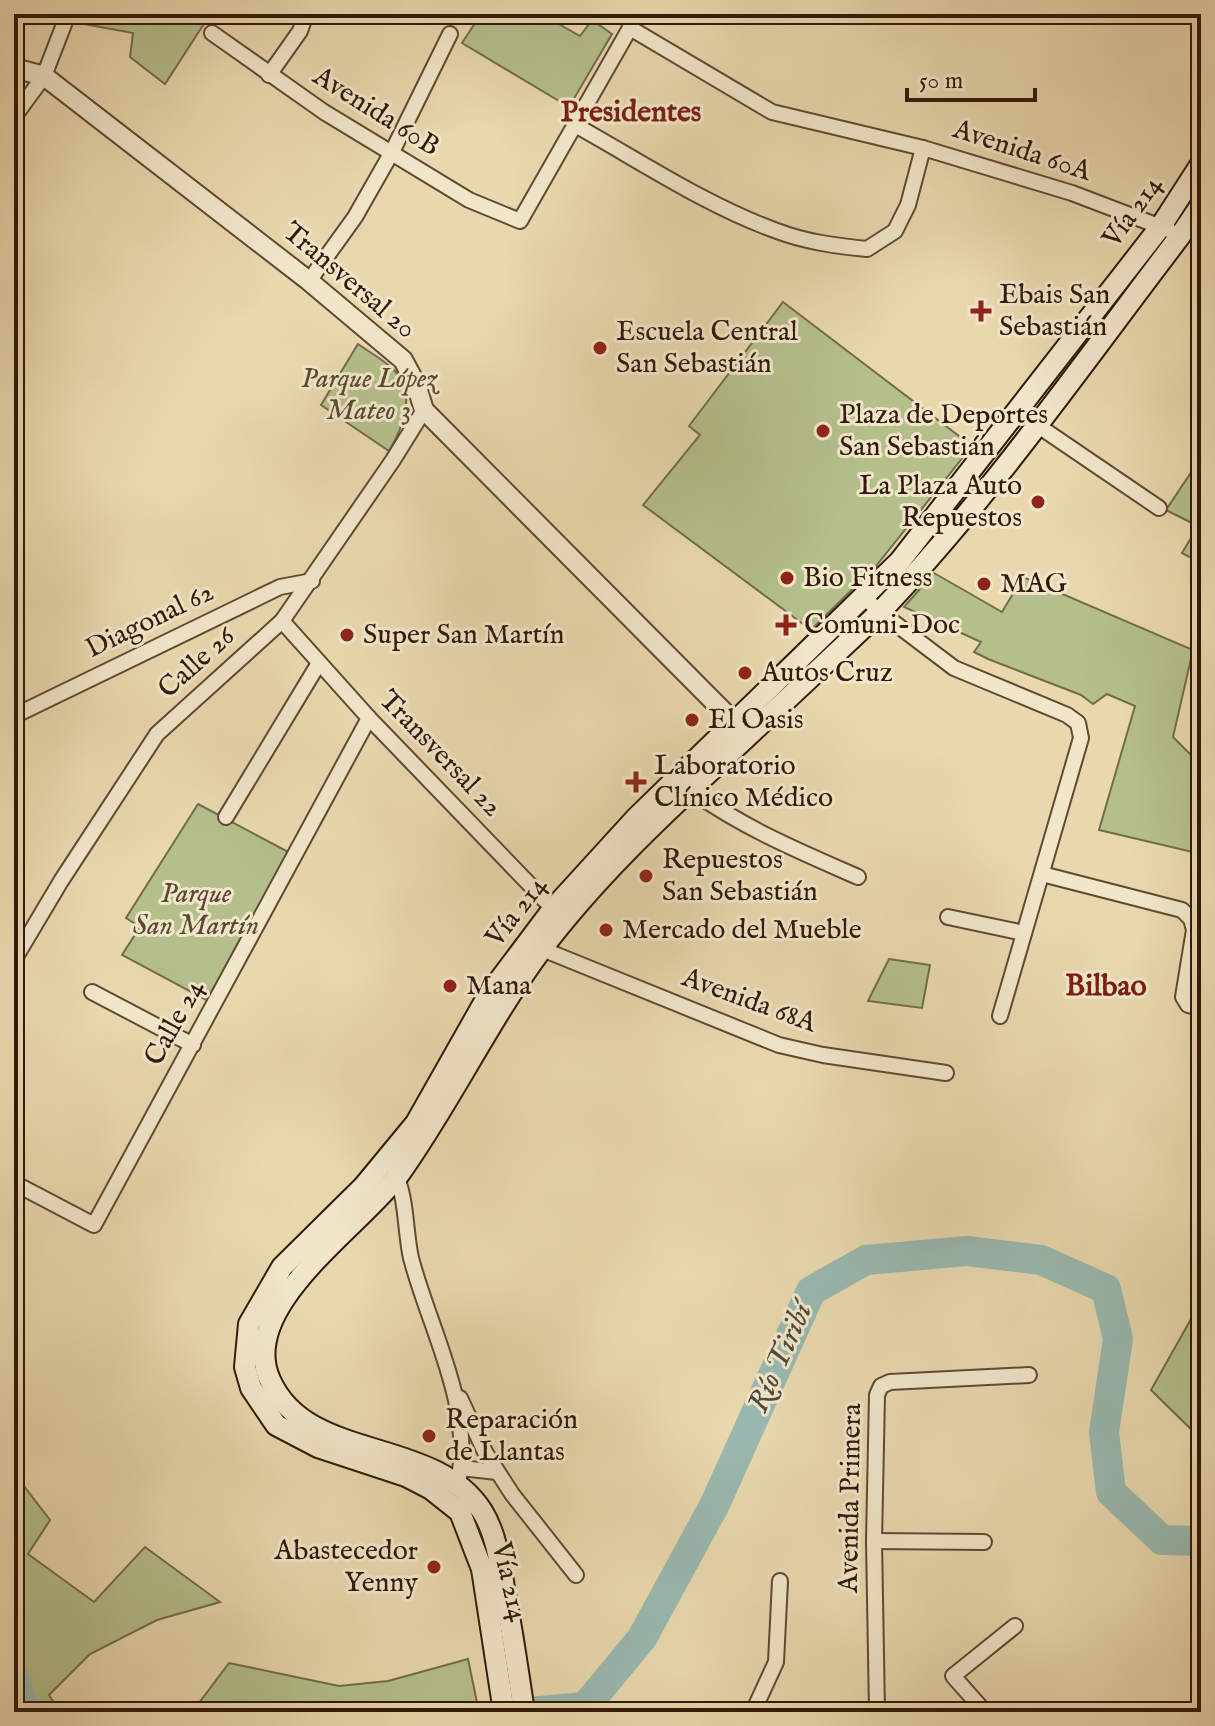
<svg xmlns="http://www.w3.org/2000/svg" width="1215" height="1726" viewBox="0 0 1215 1726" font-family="'IM FELL English',serif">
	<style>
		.green { fill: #b4bf8c; stroke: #736c4c; stroke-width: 2 }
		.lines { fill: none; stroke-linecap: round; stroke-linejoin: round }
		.river { stroke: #99b9b0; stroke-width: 30 }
		.minor-casing { stroke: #604934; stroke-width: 18 }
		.tertiary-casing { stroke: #604934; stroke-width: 22 }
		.secondary-casing { stroke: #32190b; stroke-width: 24 }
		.minor { stroke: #f1e6ca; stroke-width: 14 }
		.tertiary { stroke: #f1e6ca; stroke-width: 18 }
		.secondary { stroke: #f1e6ca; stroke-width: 20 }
		.poi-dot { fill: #8f2418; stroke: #f1e6ca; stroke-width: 3 }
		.labels { text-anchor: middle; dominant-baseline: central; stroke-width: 6; stroke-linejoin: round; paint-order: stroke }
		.street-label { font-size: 28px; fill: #32190b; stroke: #f1e6ca }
		.poi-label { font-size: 28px; fill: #32190b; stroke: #f1e6ca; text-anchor: start }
		.park-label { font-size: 28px; font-style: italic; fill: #594b32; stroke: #f1e6ca }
		.neighbourhood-label { font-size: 30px; font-weight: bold; fill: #7a1f14; stroke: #f1e6ca }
		.water-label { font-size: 30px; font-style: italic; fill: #51493d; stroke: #f1e6ca }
	</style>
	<rect width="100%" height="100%" fill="#e9d8ae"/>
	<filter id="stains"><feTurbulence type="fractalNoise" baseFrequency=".0025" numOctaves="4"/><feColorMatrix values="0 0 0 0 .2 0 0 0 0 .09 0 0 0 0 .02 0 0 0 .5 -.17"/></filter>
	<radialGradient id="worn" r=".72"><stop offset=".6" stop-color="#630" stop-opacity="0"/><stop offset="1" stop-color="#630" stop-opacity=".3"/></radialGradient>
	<!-- green -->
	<g class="green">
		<path d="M88,14H203L209,16L165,84L130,57L133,33L84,24Z"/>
		<path d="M481,14H541L580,36L592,20L612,34L569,107L462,43Z"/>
		<path d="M783,302L972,446L876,566L811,630L643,505L700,435L689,426Z"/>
		<path d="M358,344C369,352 384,360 394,370C417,393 403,427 389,451L321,405Z"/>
		<path d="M1196,465L1201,469V563L1182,553L1198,526L1166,510Z"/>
		<path d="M934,573L1002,612L1023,577L1193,650L1173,737L1191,755L1201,757V854L1099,830L1135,706L1107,694L1093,704L1081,695L988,659L974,652L981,642L904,607Z"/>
		<path d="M198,804L292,854L208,1001L122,955L140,927L126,918Z"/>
		<path d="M889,959L930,965L922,1008L868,1001Z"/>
		<path d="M1200,1303L1201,1304V1439L1151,1390Z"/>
		<path d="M14,1473L50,1520L28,1554L94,1602L145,1547L220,1602L157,1620L90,1654L49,1695L60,1712H14Z"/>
		<path d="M468,1659L479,1712H197L199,1703L229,1663L339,1686L388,1681Z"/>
	</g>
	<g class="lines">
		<!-- river -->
		<g class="river">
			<path d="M14,1677L25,1712"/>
			<path d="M529,1712L585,1707L642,1638L715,1504L811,1291L866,1260L967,1251L1041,1260L1106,1289L1118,1339L1104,1432L1111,1492L1162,1540L1201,1541"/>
		</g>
		<!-- minor casing -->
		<g class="minor-casing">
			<g id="minor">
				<path d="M630,28L772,112L923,148L1072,193L1169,230"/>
				<path d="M212,33L324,112L469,200L520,221L630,28L629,14"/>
				<path d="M269,75L300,31L306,14"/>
				<path d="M14,117L44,76L68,14"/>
				<path d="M575,125C640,161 707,206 777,231C806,242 836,246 867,249L895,231L908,205L923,148"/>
				<path d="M309,281L355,217L392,152L450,34"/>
				<path d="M1037,425L1159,508"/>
				<path d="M865,598L880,612L954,668L1067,715L1078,723L1081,738L1000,1016"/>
				<path d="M282,621L369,718L559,915"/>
				<path d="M14,716L280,587L312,581"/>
				<path d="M690,790C746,829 796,850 858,877"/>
				<path d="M226,817L319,663"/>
				<path d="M1042,874L1182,910L1191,919L1194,930L1183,997L1188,1005L1201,1008"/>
				<path d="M948,917L1024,933"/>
				<path d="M542,949L779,1045L823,1055L946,1073"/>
				<path d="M14,960L61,881L157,734L282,621L393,460L424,410"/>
				<path d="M92,992L193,1045"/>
				<path d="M395,1173C407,1199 405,1231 411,1258C430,1331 474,1405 458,1483"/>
				<path d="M14,1183L94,1225L369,718"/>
				<path d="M460,1398L485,1452L512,1494L576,1575"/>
				<path d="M461,1468L497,1472"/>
				<path d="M874,1541L984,1542"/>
				<path d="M753,1712L776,1662L780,1581"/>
				<path d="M877,1712L874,1541L877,1395L881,1386L890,1382L1029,1375"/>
				<path d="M985,1712L953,1676L1015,1626"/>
			</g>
		</g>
		<!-- tertiary casing -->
		<g class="tertiary-casing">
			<path id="tertiary" d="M14,68L44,76L309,281L403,360L416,384L424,410L743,731"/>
		</g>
		<!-- secondary casing -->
		<g class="secondary-casing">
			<g id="secondary">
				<path d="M504,1712L482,1569L460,1512L431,1489L406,1476L318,1447L276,1425L251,1388L245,1367L249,1324L282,1267L364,1186L416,1123L489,994L553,909L636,818L900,561L1161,226L1201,164"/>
				<path d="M524,1712C518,1671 512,1630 504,1588C500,1563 496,1533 482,1511C433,1435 307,1464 270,1380C236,1306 363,1225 400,1173C451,1101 489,1020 541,950C593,881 656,821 719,763C772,713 826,663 880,612C990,497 1083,363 1180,236L1201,205"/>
			</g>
		</g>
		<!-- minor -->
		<use href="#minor" class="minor"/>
		<!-- tertiary -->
		<use href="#tertiary" class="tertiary"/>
		<!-- secondary -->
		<use href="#secondary" class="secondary"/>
	</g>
	<!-- markers -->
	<g class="poi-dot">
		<path d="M977 299h8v8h8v8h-8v8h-8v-8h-8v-8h8z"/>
		<circle cx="600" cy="348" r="8"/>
		<circle cx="823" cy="431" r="8"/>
		<circle cx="1038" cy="502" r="8"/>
		<circle cx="787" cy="578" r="8"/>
		<circle cx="984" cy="584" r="8"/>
		<path d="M782 613h8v8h8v8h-8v8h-8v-8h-8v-8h8z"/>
		<circle cx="347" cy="635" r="8"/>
		<circle cx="745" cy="673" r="8"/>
		<circle cx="692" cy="720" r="8"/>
		<path d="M632 770h8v8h8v8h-8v8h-8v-8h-8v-8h8z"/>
		<circle cx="646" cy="876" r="8"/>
		<circle cx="606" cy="930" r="8"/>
		<circle cx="450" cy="986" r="8"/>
		<circle cx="429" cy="1436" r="8"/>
		<circle cx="434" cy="1567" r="8"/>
	</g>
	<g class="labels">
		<!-- street labels -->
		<g class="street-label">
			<text transform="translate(376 112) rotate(32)">Avenida 60B</text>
			<text transform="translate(1022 151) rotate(18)">Avenida 60A</text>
			<text transform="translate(1133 212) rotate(-54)">Vía 214</text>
			<text transform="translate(349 281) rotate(40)">Transversal 20</text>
			<text transform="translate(150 621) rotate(-26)">Diagonal 62</text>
			<text transform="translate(197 663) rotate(-42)">Calle 26</text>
			<text transform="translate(440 754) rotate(46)">Transversal 22</text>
			<text transform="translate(517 912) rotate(-52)">Vía 214</text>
			<text transform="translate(749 1001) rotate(20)">Avenida 68A</text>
			<text transform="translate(175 1023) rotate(-61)">Calle 24</text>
			<text transform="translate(851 1498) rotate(-89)">Avenida Primera</text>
			<text transform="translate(509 1582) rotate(77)">Vía 214</text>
		</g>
		<!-- poi labels -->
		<g class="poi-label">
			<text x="999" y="295">Ebais San<tspan x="999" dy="32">Sebastián</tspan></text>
			<text x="616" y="332">Escuela Central<tspan x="616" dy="32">San Sebastián</tspan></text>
			<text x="839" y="415">Plaza de Deportes<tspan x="839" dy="32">San Sebastián</tspan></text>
			<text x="1022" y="486" text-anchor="end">La Plaza Auto<tspan x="1022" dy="32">Repuestos</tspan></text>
			<text x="803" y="578">Bio Fitness</text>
			<text x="1000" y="584">MAG</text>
			<text x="804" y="625">Comuni-Doc</text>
			<text x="363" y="635">Super San Martín</text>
			<text x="761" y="673">Autos Cruz</text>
			<text x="708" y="720">El Oasis</text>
			<text x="654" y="766">Laboratorio<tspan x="654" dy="32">Clínico Médico</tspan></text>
			<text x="662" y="860">Repuestos<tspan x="662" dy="32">San Sebastián</tspan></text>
			<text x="622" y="930">Mercado del Mueble</text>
			<text x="466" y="986">Mana</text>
			<text x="445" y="1420">Reparación<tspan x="445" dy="32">de Llantas</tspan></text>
			<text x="418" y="1551" text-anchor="end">Abastecedor<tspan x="418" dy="32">Yenny</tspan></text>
		</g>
		<!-- park labels -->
		<g class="park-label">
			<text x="369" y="379">Parque López<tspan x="369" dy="32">Mateo 3</tspan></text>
			<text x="196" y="894">Parque<tspan x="196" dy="32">San Martín</tspan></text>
		</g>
		<!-- neighbourhood labels -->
		<g class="neighbourhood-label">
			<text x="631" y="113">Presidentes</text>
			<text x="1106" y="987">Bilbao</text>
		</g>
		<!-- water labels -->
		<g class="water-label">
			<text transform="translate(781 1358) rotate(-66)">Río Tiribí</text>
		</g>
	</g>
	<!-- margin -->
	<rect width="1215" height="1726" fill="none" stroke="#e9d8ae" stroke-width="48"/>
	<rect x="16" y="16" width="1183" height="1694" fill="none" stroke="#32190b" stroke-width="4"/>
	<rect x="24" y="24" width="1167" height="1678" fill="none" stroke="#32190b" stroke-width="2"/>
	<!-- scale -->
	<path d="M907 88v12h128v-12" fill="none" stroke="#32190b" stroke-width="4"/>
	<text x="919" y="88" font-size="24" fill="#32190b" stroke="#f1e6ca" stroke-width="6" paint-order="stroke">50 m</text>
	<rect width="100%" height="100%" filter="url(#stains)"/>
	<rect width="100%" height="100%" fill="url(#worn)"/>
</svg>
